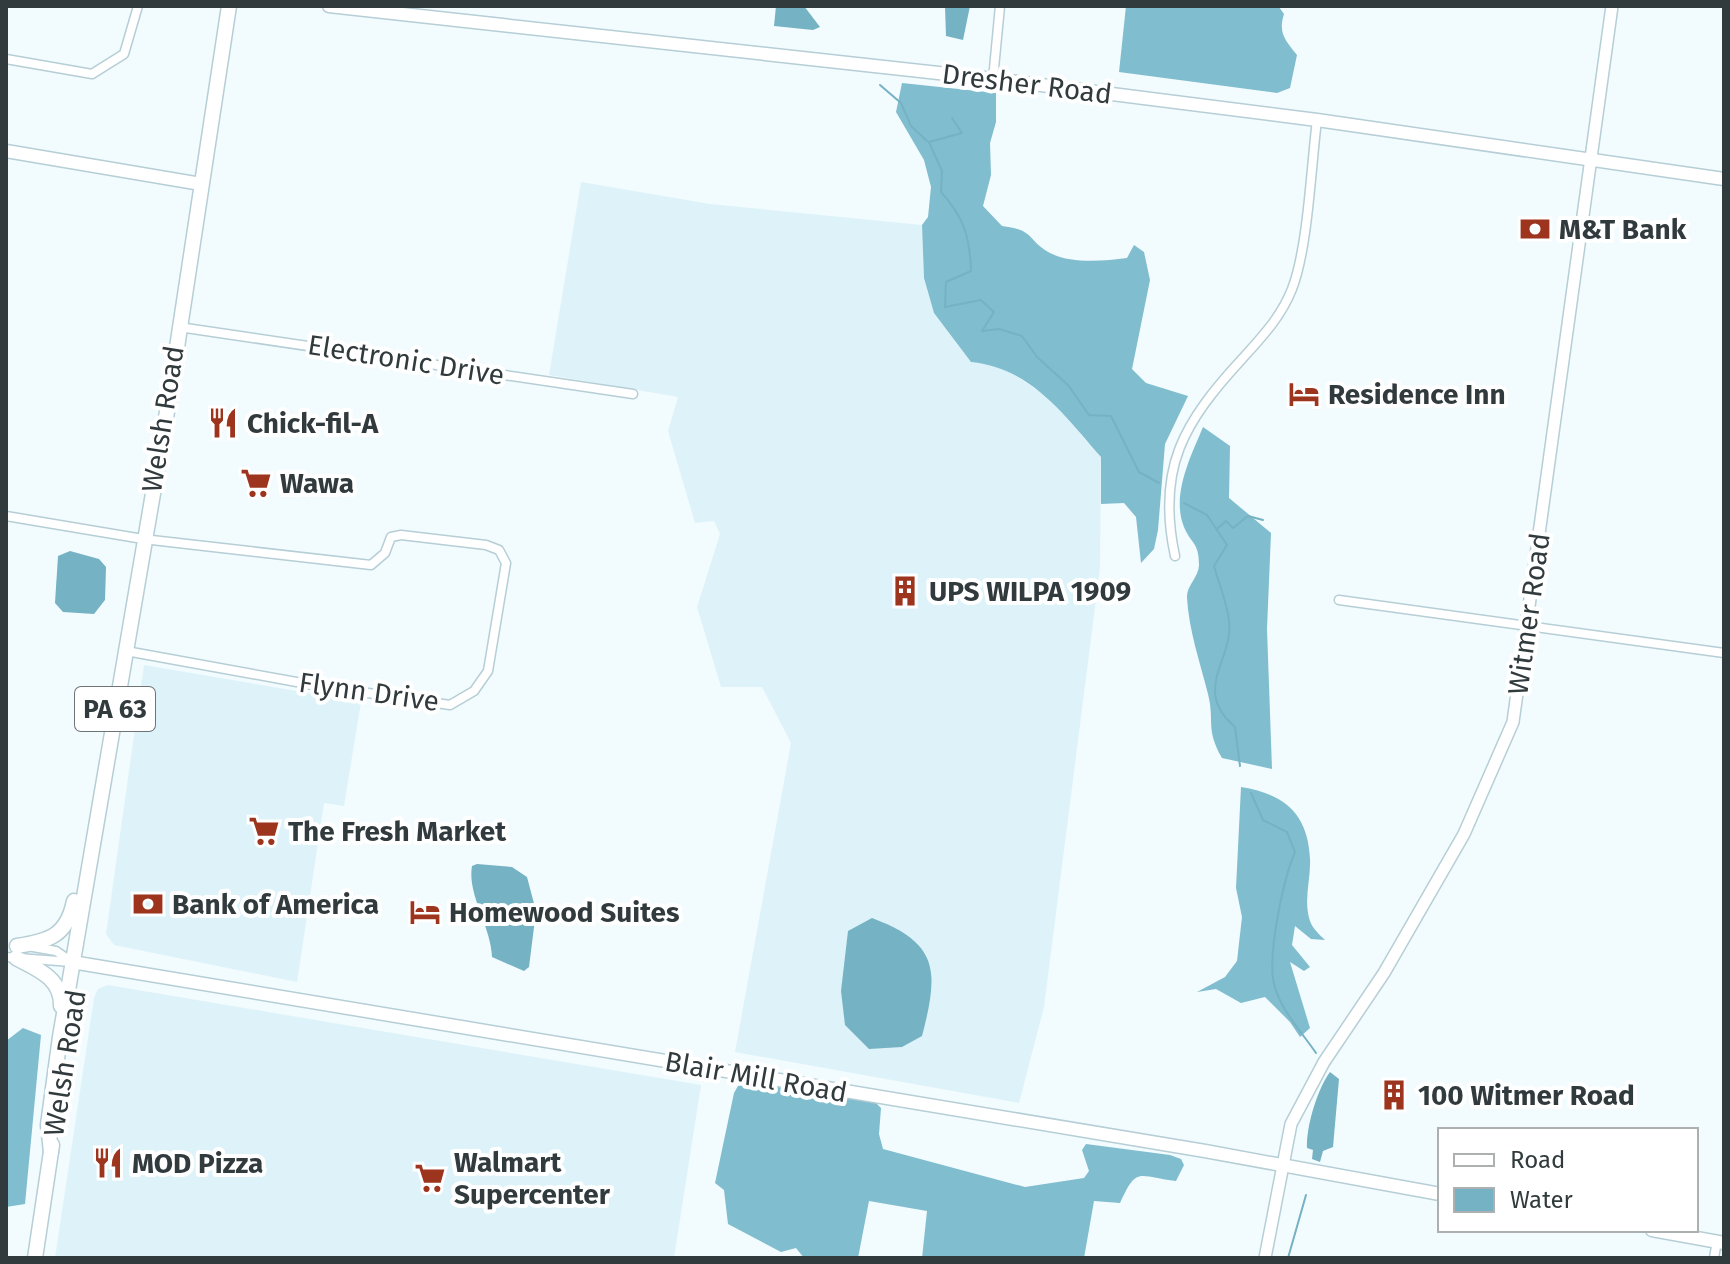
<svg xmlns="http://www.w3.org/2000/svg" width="1730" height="1264" viewBox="0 0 1730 1264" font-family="'Fira Sans',sans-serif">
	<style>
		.built { fill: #def3f9 }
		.forest { fill: #80bdce }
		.water { fill: #75b2c3 }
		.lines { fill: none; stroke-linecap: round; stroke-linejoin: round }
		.stream { stroke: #75b2c3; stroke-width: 2 }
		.minor-casing { stroke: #b6ced6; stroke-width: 11 }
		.tertiary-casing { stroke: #b6ced6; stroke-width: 14 }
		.secondary-casing { stroke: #b6ced6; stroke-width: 15 }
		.primary-casing { stroke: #b6ced6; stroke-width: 17 }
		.minor { stroke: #fff; stroke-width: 8 }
		.tertiary { stroke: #fff; stroke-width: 11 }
		.secondary { stroke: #fff; stroke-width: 12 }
		.primary { stroke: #fff; stroke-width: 14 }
		.labels { text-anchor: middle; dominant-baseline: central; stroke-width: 8; stroke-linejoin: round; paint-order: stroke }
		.shield { fill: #fff; stroke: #6f7577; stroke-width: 2 }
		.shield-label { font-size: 26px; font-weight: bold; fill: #313a3d }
		.street-label { font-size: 28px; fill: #313a3d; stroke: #fff }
		.poi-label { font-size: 28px; font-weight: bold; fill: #313a3d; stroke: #fff; text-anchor: start }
	</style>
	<rect width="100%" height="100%" fill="#f2fbfe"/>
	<!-- built -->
	<g class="built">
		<path d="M581,182L710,204L922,225L924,278L934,313L971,362L1000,365L1049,398L1101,457L1100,568L1044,1007L1019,1103L735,1052L791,743L762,687H721L697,607L720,534L714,521L695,523L668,431L678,397L549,375Z"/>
		<path d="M144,665L361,702L344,806L324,803L297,982L114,945L106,934Z"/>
		<path d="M108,985L701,1085L674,1258H55L94,998L98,989Z"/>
	</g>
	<!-- forest -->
	<g class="forest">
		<path d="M1126,6L1279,7L1284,14C1278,33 1285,40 1297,55L1290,88L1277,93L1119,72Z"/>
		<path d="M902,83L996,93V122L990,143L991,175L983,206L1002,226C1036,230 1026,240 1050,253C1071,264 1104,261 1127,258L1134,245L1144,252L1150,280L1132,369L1146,383L1188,396L1165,444L1158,530L1154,549L1141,563L1136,517L1124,503L1101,504V457C1063,414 1031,368 971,362L934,313L924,278L922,225L928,217L931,187L924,160L896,112Z"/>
		<path d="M1203,427L1230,446L1229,498L1271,533L1267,629L1272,769L1222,758C1205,728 1215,722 1208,694C1200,662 1189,631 1187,598C1186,586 1199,577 1199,565C1199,542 1191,544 1184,527C1171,495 1191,456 1203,427Z"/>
		<path d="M1241,787C1284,794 1308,813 1310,859C1311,880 1303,900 1310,921C1312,928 1320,935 1325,940L1311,939L1295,926L1292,945L1310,967L1304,971L1290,962L1310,1028L1300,1037L1290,1022L1265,997L1241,1003L1216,989L1197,992L1225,977L1237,961L1242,917L1236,888Z"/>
		<path d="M23,1028L41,1035L25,1204L6,1207V1041Z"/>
		<path d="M750,1081L875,1102L881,1108L879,1134L883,1149L1025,1187L1084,1178L1089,1171L1082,1150L1086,1144L1170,1155L1181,1159L1184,1165L1176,1181C1137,1176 1137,1166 1120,1203L1094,1201L1084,1258H922L927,1211L869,1201L858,1258H804L796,1248L781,1252L728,1224L724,1190L715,1183L734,1093L738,1086Z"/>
	</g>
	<!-- water -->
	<g class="water">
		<path d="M776,6H804L820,27L813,30L774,26Z"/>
		<path d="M945,6H970L963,40L946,36Z"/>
		<path d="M70,551L99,559L106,567L105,600L94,614L63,612L55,603L58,556Z"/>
		<path d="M477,864L512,867L527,877L536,911L529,967L524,971L492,957C491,926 467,895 472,866Z"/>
		<path d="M872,918C939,943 939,971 922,1036L902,1047L869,1049L845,1025L841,991L848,931Z"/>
		<path d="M1330,1072L1339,1079L1333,1147L1323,1151L1320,1162L1312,1159L1313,1150L1307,1148C1306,1126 1318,1088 1330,1072Z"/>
	</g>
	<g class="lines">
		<!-- stream -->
		<g class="stream">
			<path d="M880,85L901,103L911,126L927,141"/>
			<path d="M952,118L962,133L929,142L942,171L941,192C964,217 970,238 971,271L946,282L945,307L981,300L994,312L982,331L999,329L1022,336L1037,357L1068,385L1089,415L1111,416L1139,472L1159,483"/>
			<path d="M1184,503L1207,515L1227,545L1214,566C1219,584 1227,603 1229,621C1234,660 1191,689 1235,727L1240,766"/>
			<path d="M1217,529L1226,521L1233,528L1248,516L1263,520"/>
			<path d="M1251,793L1263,820L1287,832L1295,852C1283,880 1269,949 1273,979C1277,1006 1301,1031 1316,1053"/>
			<path d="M1288,1258L1306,1195"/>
		</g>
		<!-- minor casing -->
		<g class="minor-casing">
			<g id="minor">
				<path d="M6,59L92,74L124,54L138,6"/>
				<path d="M993,79L1000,6"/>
				<path d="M179,327L633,394"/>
				<path d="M6,516L143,539L371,565L385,553L391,537L401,535L486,545L499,550L506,563L488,671L474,691L450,705L313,685L126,651"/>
				<path d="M1175,556C1156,468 1184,422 1242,359C1262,337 1281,317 1292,289C1308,248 1311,167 1317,120"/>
				<path d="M1339,600L1724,653"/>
				<path d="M33,947L56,951L72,962"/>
				<path d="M6,957L71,962"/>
				<path d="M1714,1258L1717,1241"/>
			</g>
		</g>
		<!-- tertiary casing -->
		<g class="tertiary-casing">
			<path id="tertiary" d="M1265,1258L1291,1124L1324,1062L1384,973L1464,834L1513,722L1612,6"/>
		</g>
		<!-- secondary casing -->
		<g class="secondary-casing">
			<g id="secondary">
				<path d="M329,6L993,79L1317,120L1724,179"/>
				<path d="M6,151L201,184"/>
				<path d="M72,962L1205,1151L1440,1194"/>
				<path d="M1652,1230L1724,1243"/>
			</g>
		</g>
		<!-- primary casing -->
		<g class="primary-casing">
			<g id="primary">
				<path d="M17,946C49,941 67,936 74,901"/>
				<path d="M16,958C37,969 62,978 61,1006"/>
				<path d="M51,1152L48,1125L60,1037L169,400L229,6"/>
				<path d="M35,1258L52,1145"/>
			</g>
		</g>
		<!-- minor -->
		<use href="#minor" class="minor"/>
		<!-- tertiary -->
		<use href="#tertiary" class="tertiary"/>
		<!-- secondary -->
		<use href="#secondary" class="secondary"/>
		<!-- primary -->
		<use href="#primary" class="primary"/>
	</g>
	<!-- icons -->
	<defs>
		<g id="bank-bare" transform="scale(2.4)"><path d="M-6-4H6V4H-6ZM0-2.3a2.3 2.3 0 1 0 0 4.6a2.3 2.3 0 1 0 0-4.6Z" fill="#9d341d" stroke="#fff" stroke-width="2.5" paint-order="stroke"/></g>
		<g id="hotel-bare" transform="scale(2.4)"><path d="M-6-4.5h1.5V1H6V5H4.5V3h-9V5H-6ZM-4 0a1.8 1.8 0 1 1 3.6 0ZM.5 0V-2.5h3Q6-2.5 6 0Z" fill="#9d341d" stroke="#fff" stroke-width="2.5" paint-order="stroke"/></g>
		<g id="restaurant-bare" transform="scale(2.4)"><path d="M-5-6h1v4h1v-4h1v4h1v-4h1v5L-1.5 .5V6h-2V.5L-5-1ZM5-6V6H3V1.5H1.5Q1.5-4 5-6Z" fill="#9d341d" stroke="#fff" stroke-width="2.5" paint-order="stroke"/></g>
		<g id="supermarket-bare" transform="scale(2.4)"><path d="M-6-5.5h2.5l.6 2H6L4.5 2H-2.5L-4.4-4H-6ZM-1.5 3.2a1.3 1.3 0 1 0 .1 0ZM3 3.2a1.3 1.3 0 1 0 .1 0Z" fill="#9d341d" stroke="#fff" stroke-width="2.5" paint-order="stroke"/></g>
		<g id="building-bare" transform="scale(2.4)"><path d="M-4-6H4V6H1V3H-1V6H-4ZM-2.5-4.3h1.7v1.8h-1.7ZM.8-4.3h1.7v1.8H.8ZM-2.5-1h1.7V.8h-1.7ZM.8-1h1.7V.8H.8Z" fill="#9d341d" stroke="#fff" stroke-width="2.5" paint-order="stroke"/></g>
	</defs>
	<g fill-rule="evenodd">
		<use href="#bank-bare" x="1535" y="229"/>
		<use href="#hotel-bare" x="1304" y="394"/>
		<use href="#restaurant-bare" x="223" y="423"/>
		<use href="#supermarket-bare" x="256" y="483"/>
		<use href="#building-bare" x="905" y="591"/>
		<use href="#supermarket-bare" x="264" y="831"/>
		<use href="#bank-bare" x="148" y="904"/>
		<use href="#hotel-bare" x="425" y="912"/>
		<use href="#building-bare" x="1394" y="1095"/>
		<use href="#restaurant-bare" x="108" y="1163"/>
		<use href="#supermarket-bare" x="430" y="1178"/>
	</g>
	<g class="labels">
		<!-- shield labels -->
		<rect class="shield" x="75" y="687" width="80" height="44" rx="6"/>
		<g class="shield-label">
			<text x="115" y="709">PA 63</text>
		</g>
		<!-- street labels -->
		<g class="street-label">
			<text transform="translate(1027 84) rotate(7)">Dresher Road</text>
			<text transform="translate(406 360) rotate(9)">Electronic Drive</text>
			<text transform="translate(163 419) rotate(-81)">Welsh Road</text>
			<text transform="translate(1529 614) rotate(-82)">Witmer Road</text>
			<text transform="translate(369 692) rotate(8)">Flynn Drive</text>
			<text transform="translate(65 1063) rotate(-81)">Welsh Road</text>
			<text transform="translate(756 1077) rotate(10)">Blair Mill Road</text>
		</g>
		<!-- poi labels -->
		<g class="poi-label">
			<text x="1559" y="229">M&amp;T Bank</text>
			<text x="1328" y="394">Residence Inn</text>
			<text x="247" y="423">Chick-fil-A</text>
			<text x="280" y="483">Wawa</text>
			<text x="929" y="591">UPS WILPA 1909</text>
			<text x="288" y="831">The Fresh Market</text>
			<text x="172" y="904">Bank of America</text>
			<text x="449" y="912">Homewood Suites</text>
			<text x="1418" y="1095">100 Witmer Road</text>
			<text x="454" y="1162">Walmart<tspan x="454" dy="32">Supercenter</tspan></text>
			<text x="132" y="1163">MOD Pizza</text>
		</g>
	</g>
	<!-- border -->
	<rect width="1730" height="1264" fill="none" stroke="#313a3d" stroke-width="16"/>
	<!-- legend -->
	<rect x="1438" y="1128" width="260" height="104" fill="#ffffff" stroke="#adb0b1" stroke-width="2"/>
	<rect x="1454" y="1154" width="40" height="12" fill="#ffffff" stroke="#adb0b1" stroke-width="2"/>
	<text x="1510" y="1168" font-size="24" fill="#313a3d">Road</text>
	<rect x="1454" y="1188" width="40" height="24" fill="#75b2c3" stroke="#adb0b1" stroke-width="2"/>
	<text x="1510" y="1208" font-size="24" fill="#313a3d">Water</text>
</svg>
